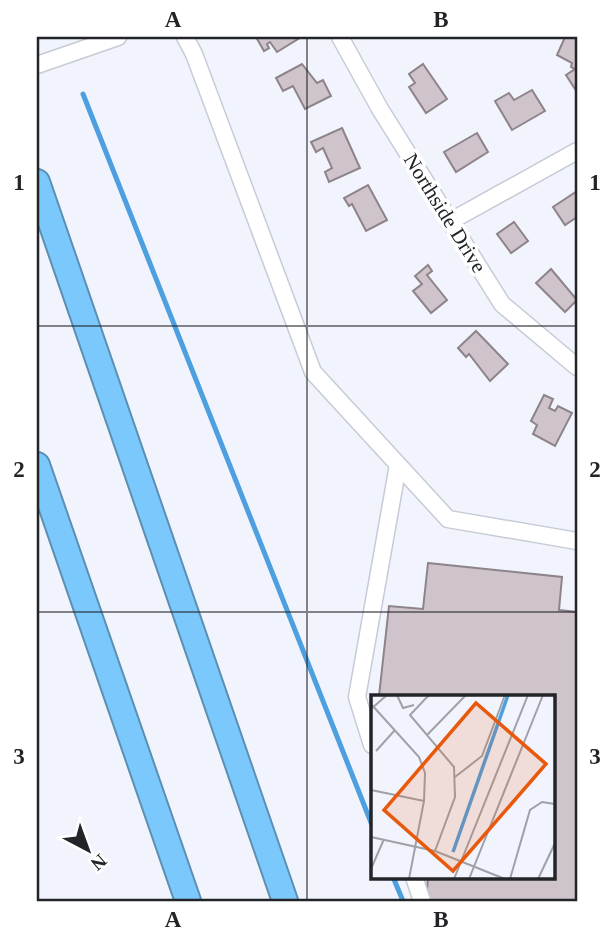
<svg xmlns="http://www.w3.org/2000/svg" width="614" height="938" viewBox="0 0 614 938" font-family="'Times New Roman',serif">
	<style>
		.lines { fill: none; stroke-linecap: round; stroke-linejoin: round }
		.stream { stroke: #4e9fdf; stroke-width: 5 }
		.building { fill: #cfc4cb; stroke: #8d8389; stroke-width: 2 }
		.minor-casing { stroke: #c6cbd5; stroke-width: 19 }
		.highway-casing { stroke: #5c8fb2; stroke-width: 28 }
		.minor { stroke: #fff; stroke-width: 16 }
		.highway { stroke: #7ac8fc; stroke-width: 24 }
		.grid { fill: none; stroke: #232428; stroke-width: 2; stroke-opacity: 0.55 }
		.labels { text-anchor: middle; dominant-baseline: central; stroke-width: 7; stroke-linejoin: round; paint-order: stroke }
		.street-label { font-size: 21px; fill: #232428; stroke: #fff }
		.inset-river { fill: none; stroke: #4e9fdf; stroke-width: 3.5 }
		.inset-road { fill: none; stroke: #9fa1a8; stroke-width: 2 }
		.view { fill: #e8590c; fill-opacity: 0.15; stroke: #e8590c; stroke-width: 3.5 }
		.inset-edge { fill: none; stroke: #232428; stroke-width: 3.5 }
		.neatline { fill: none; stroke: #232428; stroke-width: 2.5 }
		.grid-label { font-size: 23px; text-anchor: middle; font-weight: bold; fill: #232428 }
	</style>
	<rect width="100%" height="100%" fill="#f1f4fd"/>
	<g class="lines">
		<!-- stream -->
		<g class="stream">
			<path d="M83,94L372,825"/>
			<path d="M393,877L403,901"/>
		</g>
	</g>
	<!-- building -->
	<g class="building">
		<path d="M256,37H296L298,39L277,52L270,42L267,44L269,48L264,51Z"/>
		<path d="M565,37L577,38V92L566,75L575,69L571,67L572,63L557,55Z"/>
		<path d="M302,64L317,83L323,80L331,96L305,109L293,86L283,91L276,78Z"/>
		<path d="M423,64L447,99L426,113L409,87L415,83L409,74Z"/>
		<path d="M532,90L545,111L512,130L495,101L509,93L514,100Z"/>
		<path d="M342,128L360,168L329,182L325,172L332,168L323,148L316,152L311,142Z"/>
		<path d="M477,133L488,152L456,172L444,152Z"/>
		<path d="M368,185L387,220L366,231L352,204L349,206L344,198Z"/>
		<path d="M577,191V217L565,225L553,207Z"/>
		<path d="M514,222L528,241L511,253L497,234Z"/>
		<path d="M428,265L432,271L427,275L447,300L431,313L413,291L422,284L415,276Z"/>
		<path d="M551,269L577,300L565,312L536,283Z"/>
		<path d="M476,331L508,364L490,381L469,354L466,357L458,348Z"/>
		<path d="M544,395L553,399L549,408L555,411L558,406L572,413L555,446L533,434L537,425L531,421Z"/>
		<path d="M428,563L562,577L559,610L577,612V901H430L427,890L428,877H553V696H379L389,606L423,609Z"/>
	</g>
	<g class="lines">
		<!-- minor casing -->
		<g class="minor-casing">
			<g id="minor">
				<path d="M185,37L194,54L313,372L448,519L577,541"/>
				<path d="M340,37L380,109L502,304L577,367"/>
				<path d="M37,65L118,37"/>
				<path d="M449,222L577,151"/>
				<path d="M372,745L357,697L398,465"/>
				<path d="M414,877L422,901"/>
			</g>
		</g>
		<!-- highway casing -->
		<g class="highway-casing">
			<g id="highway">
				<path d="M37,182L285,901"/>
				<path d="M37,465L188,901"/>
			</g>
		</g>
		<!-- minor -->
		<use href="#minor" class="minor"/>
		<!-- highway -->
		<use href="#highway" class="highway"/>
	</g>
	<!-- grid -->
	<path class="grid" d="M307,37V901M37,326H577M37,612H577"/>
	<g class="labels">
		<!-- street labels -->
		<g class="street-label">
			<text transform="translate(445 213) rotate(58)">Northside Drive</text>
		</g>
	</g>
	<!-- overview -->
	<g transform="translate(371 695)">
		<rect width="184" height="184" fill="#f1f4fd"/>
		<path class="inset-river" d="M82,157L137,0"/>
		<path class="inset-road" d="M26,0L32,13L43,10M58,0L39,20L83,72L84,102L64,156M0,9L48,62L54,78L53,106L38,184M0,14L16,0M56,40L95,0M5,56L24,35M84,82L111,61L134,0M0,95L53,106M0,142L64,156L134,184M0,174L13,144M83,184L157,0M98,184L172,0M139,184L159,115L171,107L184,109M167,184L184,148"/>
		<path class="view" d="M105,8L175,69L82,176L13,115Z"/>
		<rect width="184" height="184" class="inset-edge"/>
	</g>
	<!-- border -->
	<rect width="614" height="938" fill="none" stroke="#ffffff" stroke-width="77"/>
	<!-- north arrow -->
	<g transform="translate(88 850) rotate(139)" stroke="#ffffff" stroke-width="5" paint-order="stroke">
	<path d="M0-5L12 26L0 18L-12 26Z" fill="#232428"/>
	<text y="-10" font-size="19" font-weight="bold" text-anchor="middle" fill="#232428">N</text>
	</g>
	<rect x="38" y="38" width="538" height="862" class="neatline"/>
	<g class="grid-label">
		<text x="173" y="27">A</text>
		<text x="441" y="27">B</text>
		<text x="19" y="190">1</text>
		<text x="595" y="190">1</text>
		<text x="19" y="477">2</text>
		<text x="595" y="477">2</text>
		<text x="19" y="764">3</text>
		<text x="595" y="764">3</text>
		<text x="173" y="927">A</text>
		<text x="441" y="927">B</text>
	</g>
</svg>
